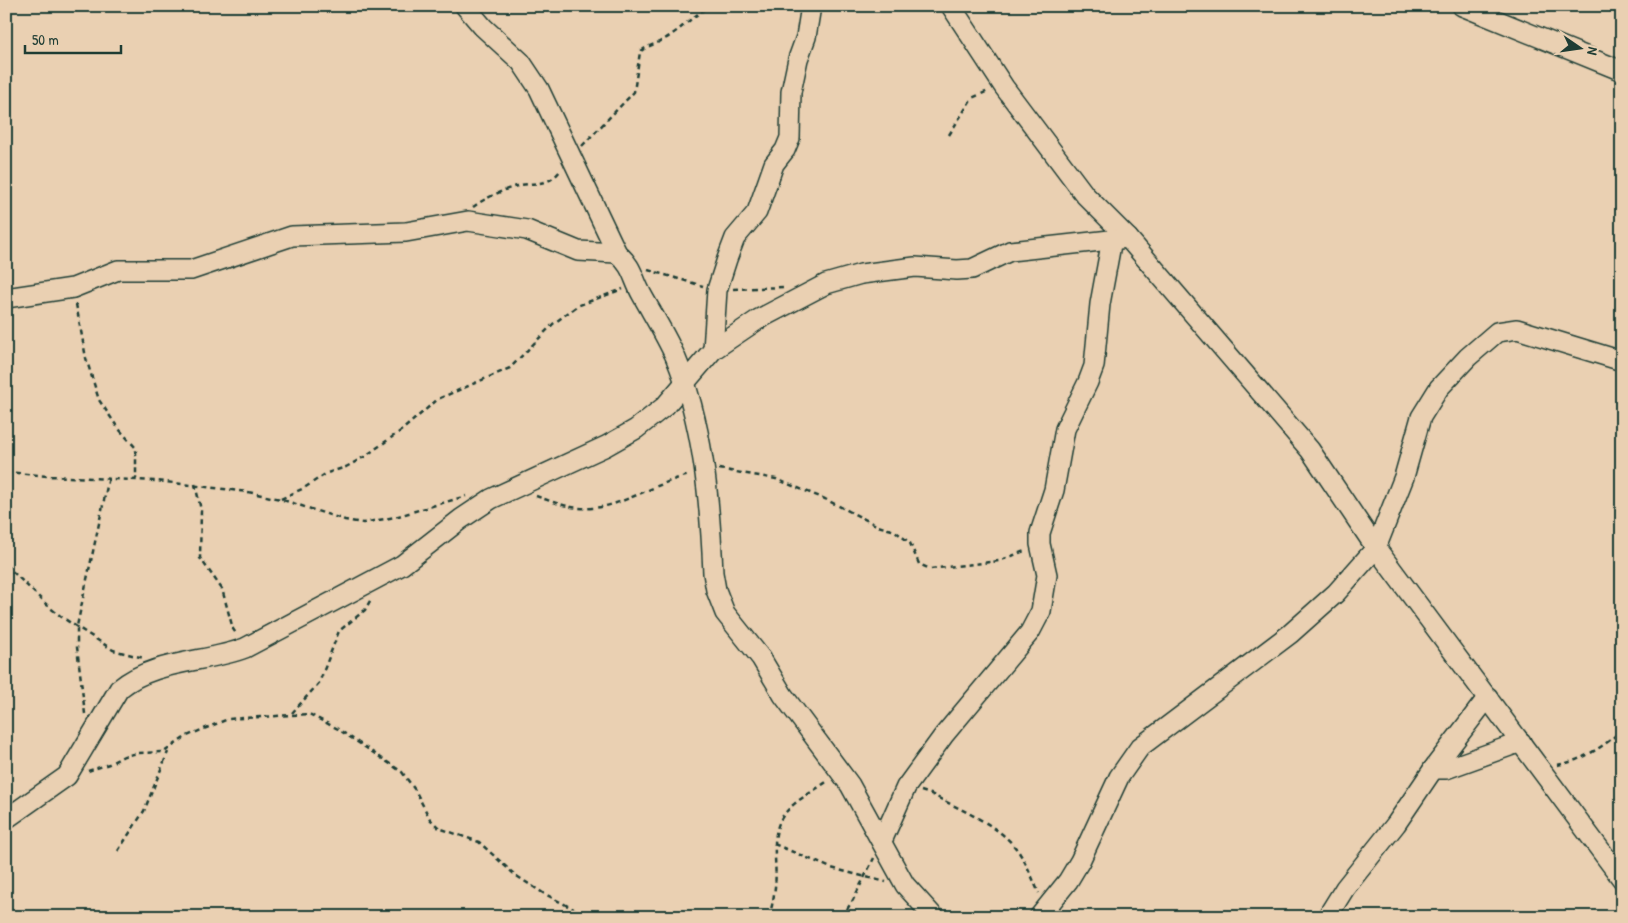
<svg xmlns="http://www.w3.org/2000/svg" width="1628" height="923" viewBox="0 0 1628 923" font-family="'Patrick Hand',sans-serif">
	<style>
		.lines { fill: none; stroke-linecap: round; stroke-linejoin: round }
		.minor-casing { stroke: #1f3d34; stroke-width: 22 }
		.path { stroke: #1f3d34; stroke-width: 2.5; stroke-dasharray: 5 4; stroke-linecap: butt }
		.minor { stroke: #ead0b2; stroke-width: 19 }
	</style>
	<rect width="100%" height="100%" fill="#ead0b2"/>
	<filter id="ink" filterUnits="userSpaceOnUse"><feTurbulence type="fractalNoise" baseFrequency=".02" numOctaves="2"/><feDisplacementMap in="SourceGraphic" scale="10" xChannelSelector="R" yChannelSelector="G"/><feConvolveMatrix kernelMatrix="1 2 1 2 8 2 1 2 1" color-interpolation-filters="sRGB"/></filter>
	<g filter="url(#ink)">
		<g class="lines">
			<!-- minor casing -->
			<g class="minor-casing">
				<g id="minor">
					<path d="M465,6L483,27L521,62L539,89L617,253C634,268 632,277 642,295C653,315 665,334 675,356C703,422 710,501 713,573L716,590L725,613L761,658L783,695L850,785L905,885L934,917"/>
					<path d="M951,6L1004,87L1085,195L1128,238L1310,450L1376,548L1622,879"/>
					<path d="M1462,6L1622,71"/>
					<path d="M6,298L73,288L118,270H191L292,236L406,232L468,221L527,230L578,251L617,253"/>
					<path d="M713,350L717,290L727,259L735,238L757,212L774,164L785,150L790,138L791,92L798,59L806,37L811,6"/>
					<path d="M1433,769H1446L1521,742"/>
					<path d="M6,819L67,776L119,689C153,660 205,663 245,648L402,565L461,519L491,499L606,446L636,429L665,406L713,350L759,319L826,284L861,274L915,267L957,270L972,269L1010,251L1128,238"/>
					<path d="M882,841L906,787L944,735L1030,632L1041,611L1047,575L1040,544V533L1054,490L1065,429L1088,382L1094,366L1100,304L1112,239"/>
					<path d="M1039,917L1068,881L1080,861L1119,777L1140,747L1290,634L1336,593L1376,548L1404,477L1421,417L1439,388L1468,357L1497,332L1517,329L1622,361"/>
					<path d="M1327,917L1345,888L1396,824L1436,765L1488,697"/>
				</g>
			</g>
			<!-- path -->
			<g class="path">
				<path d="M949,135L972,98L988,91"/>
				<path d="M582,146L634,92L640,52C646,46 654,45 661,41C679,32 692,16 710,6"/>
				<path d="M473,207C485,198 503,190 517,186C534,181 547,188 560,171"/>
				<path d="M648,270L703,286"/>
				<path d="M733,289L785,287"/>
				<path d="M76,304L86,358L99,400L118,428L136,448V479"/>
				<path d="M719,469L776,479L825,499L878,526L895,531L910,543L919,564L930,569L999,561L1027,550"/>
				<path d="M6,472L48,476L157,481L248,492L280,499L345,520L363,523L395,517L466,496"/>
				<path d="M195,484L201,510L200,558L222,589L233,629L237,635"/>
				<path d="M536,496C553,502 573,510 592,508C624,506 657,482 690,475"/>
				<path d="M281,499L304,488L327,473L346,467L364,457L402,430L438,399L510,368L553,324L577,306L623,289"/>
				<path d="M6,565L49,607L63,618L113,650L144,658"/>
				<path d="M292,713L319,683L339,631L365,610L371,599"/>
				<path d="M85,714L77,647V626L109,477"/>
				<path d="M1557,765C1582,761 1603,747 1622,730"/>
				<path d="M88,771L109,764L124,756L139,753L164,752L187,736L228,719L309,714L338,729L402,772L415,790L430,819L439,828L479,842L515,875L543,893L589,917"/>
				<path d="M921,791L931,794C960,810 1002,825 1020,854C1028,866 1033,880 1039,893"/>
				<path d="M774,844L831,868L886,882"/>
				<path d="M118,851L144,811L168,752"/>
				<path d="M769,917C772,907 774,896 775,887C778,863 768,832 786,812C797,799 816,790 829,780"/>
				<path d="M842,917L853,900L874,858"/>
			</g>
			<!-- minor -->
			<use href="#minor" class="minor"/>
		</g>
	</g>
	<!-- margin -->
	<rect width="1628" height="923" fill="none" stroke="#ead0b2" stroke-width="25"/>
	<rect x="12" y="12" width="1603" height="898" fill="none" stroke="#1f3d34" stroke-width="2" filter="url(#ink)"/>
	<!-- north arrow -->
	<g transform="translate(1580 48) rotate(103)" stroke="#ead0b2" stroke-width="4" paint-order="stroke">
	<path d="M0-4L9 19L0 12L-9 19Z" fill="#1f3d34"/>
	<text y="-8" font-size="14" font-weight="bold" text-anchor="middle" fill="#1f3d34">N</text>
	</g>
	<!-- scale -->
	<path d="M25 45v8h96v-8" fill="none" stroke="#1f3d34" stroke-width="2.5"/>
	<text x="32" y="45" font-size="15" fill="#1f3d34" stroke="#ead0b2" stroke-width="4" paint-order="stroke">50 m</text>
</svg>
